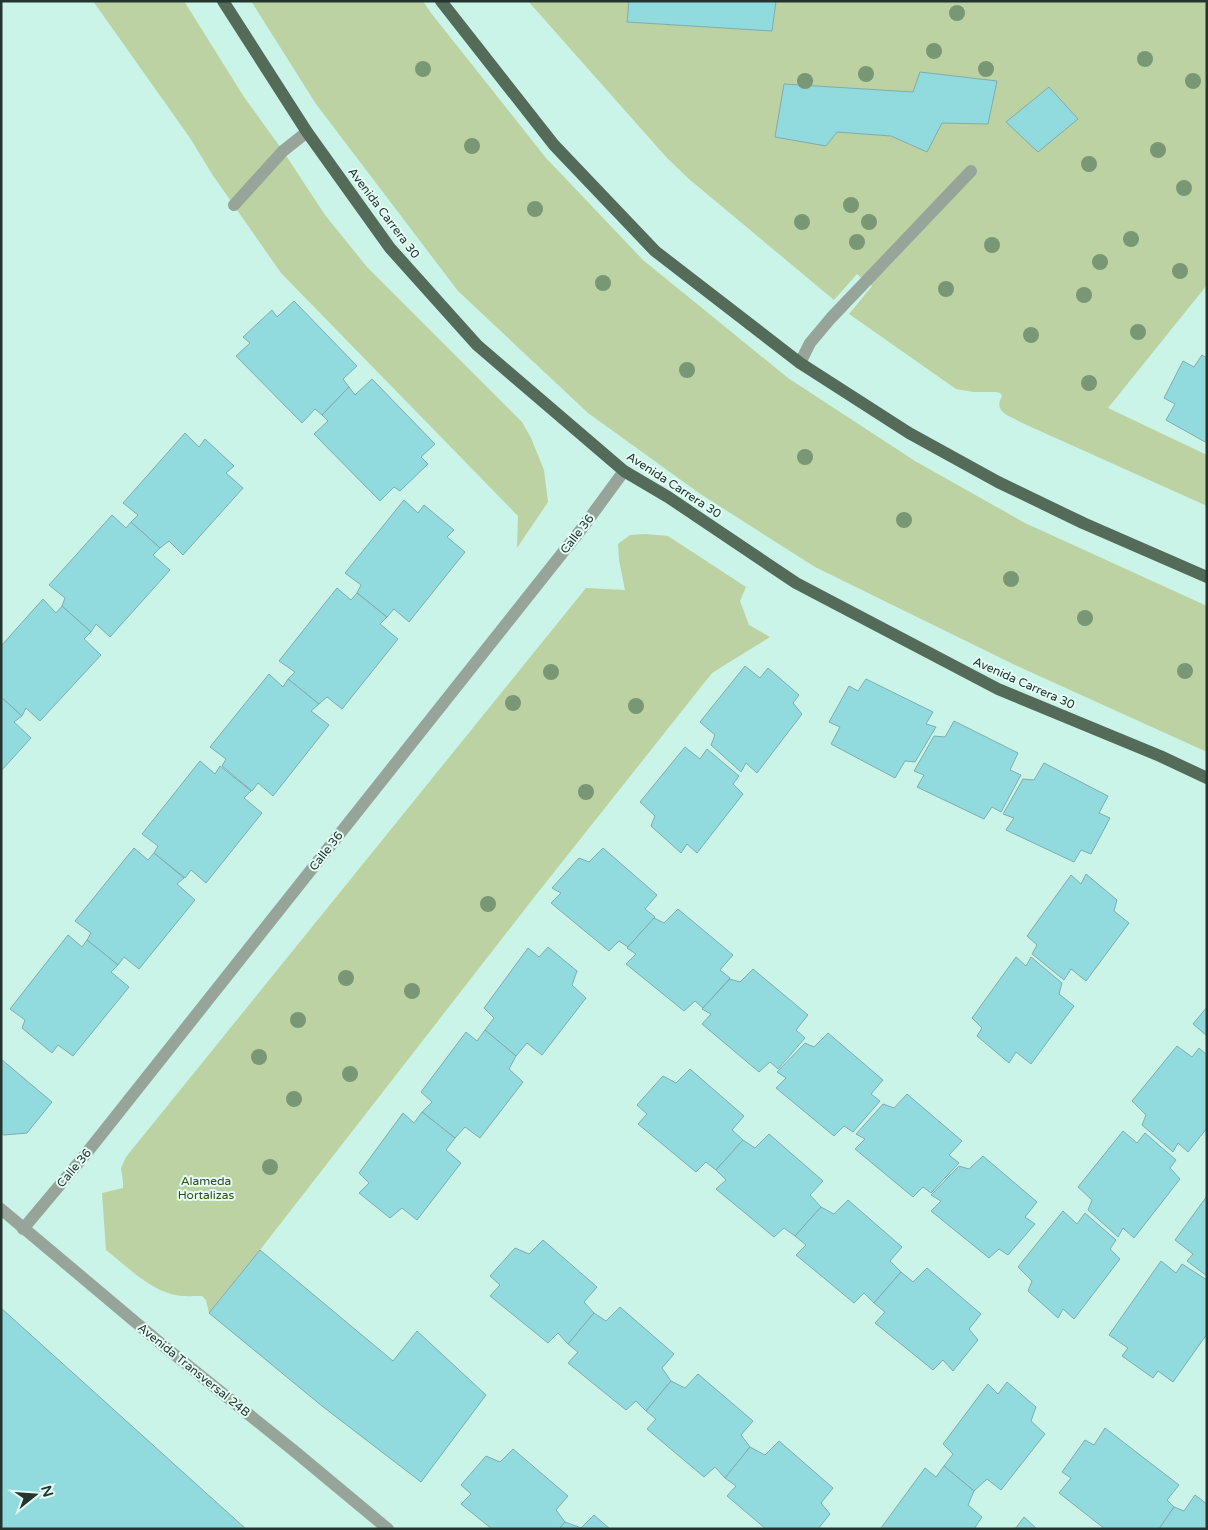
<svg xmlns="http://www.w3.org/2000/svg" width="1208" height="1530" viewBox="0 0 1208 1530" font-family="'Varela Round',sans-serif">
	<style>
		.green { fill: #bdd2a2 }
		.building { fill: #91dbde; stroke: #80acae }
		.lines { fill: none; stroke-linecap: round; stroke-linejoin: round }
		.minor { stroke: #97a49a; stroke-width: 12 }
		.major { stroke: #546b59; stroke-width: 12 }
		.tree { fill: #799774 }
		.labels { text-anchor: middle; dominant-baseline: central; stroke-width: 4; stroke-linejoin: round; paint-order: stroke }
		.street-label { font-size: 12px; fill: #243530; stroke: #e4fdf5 }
		.park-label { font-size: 12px; fill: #374b15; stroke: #e4fdf5 }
	</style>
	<rect width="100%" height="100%" fill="#c9f4e7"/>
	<!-- green -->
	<g class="green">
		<path d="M93,1H184L244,97L283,151L325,215L367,267L522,422L531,438L544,470L548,502L517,548L518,516L281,273L212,174L190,138Z"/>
		<path d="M251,1H423L431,13L546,158L643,260L788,378L915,461L1025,523L1207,606V752L1015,665L815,567L699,493L588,413L458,291L316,104Z"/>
		<path d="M528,1H1207V285L1108,408L1207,455V506L1020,422C1008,415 993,412 1002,396L1000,393L996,392H974L956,389L849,314L872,286L857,274L834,300L689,179L667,158Z"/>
		<path d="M646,534L668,536L746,587L740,601L749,625L770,637L712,673L532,900L260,1250L209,1313L206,1300L202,1296C191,1296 181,1297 171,1294C148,1288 124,1264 106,1250L102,1193L123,1188V1182L121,1168L126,1157L586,588L625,590L619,560L618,544L630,535Z"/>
	</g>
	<!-- building -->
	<g class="building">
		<path d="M629,1H776L772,31L627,22Z"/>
		<path d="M920,72L997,81L988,124L942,123L927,152L891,136L837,132L826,146L775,137L784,84L913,92Z"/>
		<path d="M1049,87L1078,119L1038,152L1006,122Z"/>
		<path d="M294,301L357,366L343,379L349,387L322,415L315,409L302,423L236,356L250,343L243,337L272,310L277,317Z"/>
		<path d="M1202,355L1207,358V443L1166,420L1175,404L1164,398L1183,361L1194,367Z"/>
		<path d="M372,379L435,444L421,457L428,464L400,491L394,487L380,501L314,434L328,421L322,415L349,387L355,395Z"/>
		<path d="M185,433L199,447L205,439L234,466L226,473L243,488L183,555L169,541L160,548L131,522L138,515L123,503Z"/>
		<path d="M404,500L418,513L424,505L454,530L447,537L465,552L409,622L394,609L387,617L357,593L361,585L345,573Z"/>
		<path d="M112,515L126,528L131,522L160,548L153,555L170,570L110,637L96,624L91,632L62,606L65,598L49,585Z"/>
		<path d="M337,588L351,600L357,593L387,617L380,624L398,639L342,709L327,697L319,704L288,679L295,672L279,661Z"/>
		<path d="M43,599L56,613L62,606L91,632L84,639L101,655L40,721L26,708L22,716L1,697V646Z"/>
		<path d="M745,666L760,678L768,668L799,695L793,703L802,714L757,773L746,763L741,772L711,745L715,735L700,722Z"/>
		<path d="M269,674L283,687L288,679L319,704L311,711L329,725L273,796L258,783L252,791L222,766L226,759L210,747Z"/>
		<path d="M866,679L933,712L926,724L936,727L915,762L905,761L895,778L831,744L840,727L829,722L849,686L858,691Z"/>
		<path d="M1,697L22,716L14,722L31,738L1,771Z"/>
		<path d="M954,721L1018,753L1010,770L1021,775L1001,812L992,807L984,819L917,787L924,775L914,771L934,736L945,737Z"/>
		<path d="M685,747L700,759L707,749L739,776L733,784L743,794L697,853L687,844L681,853L651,826L655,816L640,802Z"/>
		<path d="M200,761L215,774L220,766L251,791L244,798L262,813L206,883L191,870L185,878L154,853L158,846L142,834Z"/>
		<path d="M1044,763L1108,796L1099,813L1110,818L1091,854L1081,850L1074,862L1006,830L1014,818L1003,814L1023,779L1034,780Z"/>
		<path d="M134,848L148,860L154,853L184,878L177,884L195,900L139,969L124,957L118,965L87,940L91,933L75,921Z"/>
		<path d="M603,848L657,895L645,909L655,917L628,947L619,941L609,951L551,903L561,893L552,888L579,858L589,862Z"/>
		<path d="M1086,874L1117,900L1114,911L1129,923L1086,981L1071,969L1064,980L1032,954L1037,945L1027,936L1071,875L1081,884Z"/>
		<path d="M678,909L733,955L720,970L730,978L703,1008L695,1001L684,1011L626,964L636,954L627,948L654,918L664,923Z"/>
		<path d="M68,935L82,947L87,940L118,965L111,972L129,987L73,1056L58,1045L52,1053L22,1028L25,1020L10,1009Z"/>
		<path d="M548,947L577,971L572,985L586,998L542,1055L527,1043L516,1056L485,1030L494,1018L484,1008L528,948L539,957Z"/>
		<path d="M1016,957L1026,966L1031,957L1062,983L1059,994L1074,1006L1031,1064L1016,1052L1009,1063L977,1036L982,1028L972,1018Z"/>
		<path d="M753,969L808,1015L796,1030L805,1038L778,1069L770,1062L759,1072L702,1024L711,1014L702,1009L730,979L740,982Z"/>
		<path d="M1207,1007V1036L1193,1024Z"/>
		<path d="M485,1030L516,1056L509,1069L523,1082L480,1138L465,1127L455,1138L422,1112L432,1102L421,1092L466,1032L477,1041Z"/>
		<path d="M828,1033L883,1080L871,1094L880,1101L853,1132L844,1126L834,1136L776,1088L786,1078L777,1072L805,1043L814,1047Z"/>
		<path d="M1177,1046L1192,1057L1199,1048L1207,1055V1128L1188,1152L1178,1143L1173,1152L1142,1125L1146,1115L1132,1101Z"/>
		<path d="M1,1059L52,1102L27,1133L4,1135L1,1133Z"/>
		<path d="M690,1069L744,1116L732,1130L743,1140L716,1170L706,1162L696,1172L638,1124L647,1114L637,1105L663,1076L676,1083Z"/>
		<path d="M907,1094L962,1141L949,1155L959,1163L931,1193L923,1187L913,1197L855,1149L865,1139L856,1134L883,1104L894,1108Z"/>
		<path d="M422,1112L455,1138L446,1150L461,1163L417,1220L402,1208L390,1218L359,1193L369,1183L359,1173L403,1113L414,1123Z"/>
		<path d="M1123,1131L1137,1143L1145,1133L1176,1160L1170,1168L1180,1179L1134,1238L1123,1228L1118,1237L1088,1210L1092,1200L1078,1187Z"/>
		<path d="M769,1134L823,1181L810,1195L821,1207L795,1236L784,1228L774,1237L716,1189L726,1180L716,1170L743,1140L755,1148Z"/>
		<path d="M983,1156L1037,1202L1025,1217L1035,1224L1008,1255L999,1249L989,1258L931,1211L941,1201L931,1195L959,1166L969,1169Z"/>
		<path d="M1207,1196V1276L1187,1261L1193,1254L1175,1240Z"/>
		<path d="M848,1200L902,1247L890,1261L901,1272L874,1303L864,1293L854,1303L796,1255L806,1245L795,1236L821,1207L834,1214Z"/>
		<path d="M1063,1211L1077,1224L1085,1213L1116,1240L1110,1249L1120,1259L1074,1319L1063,1309L1058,1318L1028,1291L1032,1281L1018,1267Z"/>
		<path d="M543,1240L597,1287L584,1302L594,1313L568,1344L558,1333L548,1343L490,1296L500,1285L490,1276L515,1248L529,1254Z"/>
		<path d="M260,1250L393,1361L417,1331L486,1395L421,1482L322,1406L209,1313Z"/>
		<path d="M1161,1261L1176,1273L1182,1264L1207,1280V1334L1173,1382L1158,1371L1153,1378L1122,1356L1128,1348L1109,1335Z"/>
		<path d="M927,1268L981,1314L969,1329L978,1340L953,1371L943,1360L933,1370L875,1323L885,1312L874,1303L901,1272L913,1282Z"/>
		<path d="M620,1307L674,1354L662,1368L671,1381L646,1411L636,1401L626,1410L568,1363L578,1352L568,1344L594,1313L606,1321Z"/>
		<path d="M1,1308L246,1529H1Z"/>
		<path d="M698,1374L753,1421L741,1435L750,1447L725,1478L715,1467L704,1477L647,1429L656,1419L646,1411L671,1381L685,1388Z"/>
		<path d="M1007,1382L1036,1407L1031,1421L1045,1434L1001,1490L987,1479L974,1491L944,1466L953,1454L943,1444L988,1384L998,1394Z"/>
		<path d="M1105,1428L1179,1485L1167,1500L1174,1507L1159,1529H1105L1059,1493L1071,1478L1062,1472L1085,1440L1094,1445Z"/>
		<path d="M779,1441L833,1488L821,1503L830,1514L818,1529H766L727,1496L736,1486L725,1478L750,1447L765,1455Z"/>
		<path d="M513,1449L568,1496L556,1510L565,1522L559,1529H492L461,1504L471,1494L461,1485L486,1456L500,1462Z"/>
		<path d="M944,1466L974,1491L968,1505L982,1517L974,1529H882L881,1528L925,1468L936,1477Z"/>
		<path d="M1195,1495L1207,1504V1529H1159L1174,1507L1184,1511Z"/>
		<path d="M594,1515L610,1529H559L565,1522L581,1528Z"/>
		<path d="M1024,1517L1037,1529H1015Z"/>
	</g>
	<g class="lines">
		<!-- minor -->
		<g class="minor">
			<path d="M234,205L283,151L307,132"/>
			<path d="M800,363L810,343L831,318L971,171"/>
			<path d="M1,1209L165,1347L293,1450L388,1529"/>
			<path d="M23,1229L85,1155L583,527L624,471"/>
		</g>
		<!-- major -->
		<g class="major">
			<path d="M223,1L307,132L390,248L477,345L624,471L668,497L796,583L998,689L1160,756L1207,778"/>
			<path d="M441,1L554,145L655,251L800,363L909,433L998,482L1083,523L1207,577"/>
		</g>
	</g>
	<!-- trees -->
	<g class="tree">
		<circle cx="957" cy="13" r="8"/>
		<circle cx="934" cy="51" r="8"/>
		<circle cx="1145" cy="59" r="8"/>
		<circle cx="423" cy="69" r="8"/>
		<circle cx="986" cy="69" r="8"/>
		<circle cx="866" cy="74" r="8"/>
		<circle cx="805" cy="81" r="8"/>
		<circle cx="1193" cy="81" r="8"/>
		<circle cx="472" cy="146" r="8"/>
		<circle cx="1158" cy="150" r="8"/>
		<circle cx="1089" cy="164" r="8"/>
		<circle cx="1184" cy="188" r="8"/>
		<circle cx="851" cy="205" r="8"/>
		<circle cx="535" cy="209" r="8"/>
		<circle cx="802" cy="222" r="8"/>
		<circle cx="869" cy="222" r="8"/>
		<circle cx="1131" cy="239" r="8"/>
		<circle cx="857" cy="242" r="8"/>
		<circle cx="992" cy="245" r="8"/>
		<circle cx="1100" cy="262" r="8"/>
		<circle cx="1180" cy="271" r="8"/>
		<circle cx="603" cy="283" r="8"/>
		<circle cx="946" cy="289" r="8"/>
		<circle cx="1084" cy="295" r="8"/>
		<circle cx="1138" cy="332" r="8"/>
		<circle cx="1031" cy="335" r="8"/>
		<circle cx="687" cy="370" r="8"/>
		<circle cx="1089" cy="383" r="8"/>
		<circle cx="805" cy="457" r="8"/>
		<circle cx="904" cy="520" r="8"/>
		<circle cx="1011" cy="579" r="8"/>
		<circle cx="1085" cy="618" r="8"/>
		<circle cx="1185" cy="671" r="8"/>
		<circle cx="551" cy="672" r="8"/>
		<circle cx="513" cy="703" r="8"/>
		<circle cx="636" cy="706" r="8"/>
		<circle cx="586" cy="792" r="8"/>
		<circle cx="488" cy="904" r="8"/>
		<circle cx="346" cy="978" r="8"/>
		<circle cx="412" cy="991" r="8"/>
		<circle cx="298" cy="1020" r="8"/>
		<circle cx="259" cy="1057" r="8"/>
		<circle cx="350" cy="1074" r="8"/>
		<circle cx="294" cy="1099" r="8"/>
		<circle cx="270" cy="1167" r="8"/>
	</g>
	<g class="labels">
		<!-- street labels -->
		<g class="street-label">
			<text transform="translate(384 213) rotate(53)">Avenida Carrera 30</text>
			<text transform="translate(674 485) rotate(33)">Avenida Carrera 30</text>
			<text transform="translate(577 534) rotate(-52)">Calle 36</text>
			<text transform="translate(1024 683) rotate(24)">Avenida Carrera 30</text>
			<text transform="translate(326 851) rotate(-52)">Calle 36</text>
			<text transform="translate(74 1168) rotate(-50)">Calle 36</text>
			<text transform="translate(194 1370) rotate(39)">Avenida Transversal 24B</text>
		</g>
		<!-- park labels -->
		<g class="park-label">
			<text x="206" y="1181">Alameda<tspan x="206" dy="14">Hortalizas</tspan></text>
		</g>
	</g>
	<!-- border -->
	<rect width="1208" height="1530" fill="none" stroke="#243530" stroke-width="5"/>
	<!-- north arrow -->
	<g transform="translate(35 1495) rotate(73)" stroke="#e4fdf5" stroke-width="4" paint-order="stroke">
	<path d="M0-4L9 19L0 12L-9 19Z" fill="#243530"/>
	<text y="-8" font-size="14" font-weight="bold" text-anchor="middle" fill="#243530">N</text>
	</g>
</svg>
